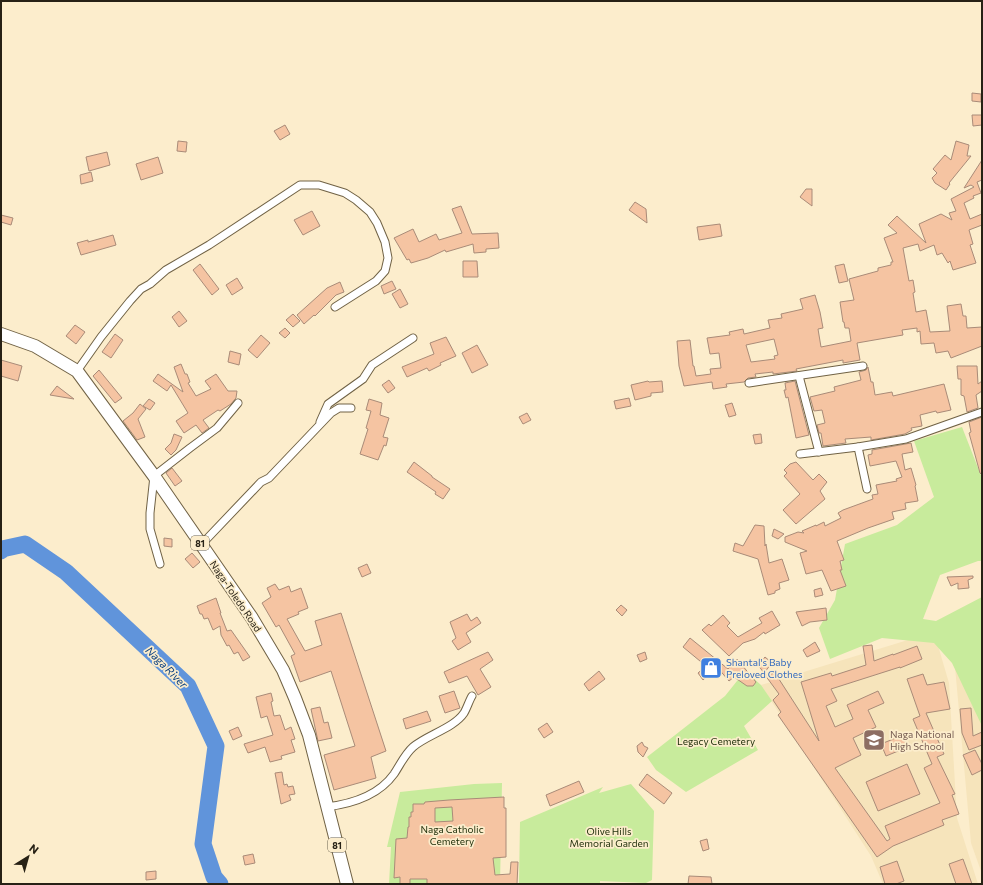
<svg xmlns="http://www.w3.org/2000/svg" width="983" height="885" viewBox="0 0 983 885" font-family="Commissioner,sans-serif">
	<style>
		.built { fill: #f6e4bb }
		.green { fill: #c8eb9c }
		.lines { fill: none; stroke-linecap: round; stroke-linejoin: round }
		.river { stroke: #6094db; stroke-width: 17 }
		.building { fill: #f5c4a2; stroke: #a98b78; fill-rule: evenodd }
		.minor-casing { stroke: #706245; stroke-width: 9 }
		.trunk-casing { stroke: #706245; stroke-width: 14 }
		.minor { stroke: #fff; stroke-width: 7 }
		.trunk { stroke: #fff; stroke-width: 12 }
		.labels { text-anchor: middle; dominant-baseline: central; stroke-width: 3.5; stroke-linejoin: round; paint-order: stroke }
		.shield { fill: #fcedcc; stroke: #675e4c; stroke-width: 1 }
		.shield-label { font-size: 9px; font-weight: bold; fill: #272115 }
		.street-label { font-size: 10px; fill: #272115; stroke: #fcedcc }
		.shop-label { font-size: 10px; fill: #366cbe; stroke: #fcedcc; text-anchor: start }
		.education-label { font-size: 10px; fill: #785e54; stroke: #fcedcc; text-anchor: start }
		.park-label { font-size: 10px; fill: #24330f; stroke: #fcedcc }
		.water-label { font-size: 11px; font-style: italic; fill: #0d4181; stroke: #fcedcc }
	</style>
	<rect width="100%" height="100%" fill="#fcedcc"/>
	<!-- built -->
	<g class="built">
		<path d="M934,632L949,683L957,818L978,884H883L871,856L761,685Z"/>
		<path d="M982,655V874L971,843L955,667Z"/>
	</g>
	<!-- green -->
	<g class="green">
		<path d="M962,427L982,478V561H978L940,575L923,619L936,621L982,597V726L952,663L934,643L882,638L830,659L819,628L835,600L845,544L897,525L934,497L914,441Z"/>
		<path d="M745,671L761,685L772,701L744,726L758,750L686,792L656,770L647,757L725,696Z"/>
		<path d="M502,783L500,884H389L391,847H387L400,792L474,784Z"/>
		<path d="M631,784L654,811L652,880L646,883L600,881V884H519L520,822L603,787L599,793Z"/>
	</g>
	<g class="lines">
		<!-- river -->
		<path class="river" d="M1,551L2,549L25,544L66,572L188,686L216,746L203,844L214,877L220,884"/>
	</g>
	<!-- building -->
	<g class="building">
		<path d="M972,93L981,94V102L972,101Z"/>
		<path d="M972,115H982V125L973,126Z"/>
		<path d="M285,125L290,134L280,140L274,131Z"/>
		<path d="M178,141L187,142L186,152L177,151Z"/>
		<path d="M956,141L969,145L967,156H971L949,183L950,184L946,190L935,183L932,178L937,173L933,169L945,155L951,160Z"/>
		<path d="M107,152L110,165L89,171L86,157Z"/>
		<path d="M158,157L163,173L141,180L136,164Z"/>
		<path d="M982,160V180L977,182L981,193L973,196L974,198L964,203L970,219L982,214V225L969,230L973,244L970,245L976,263L953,270L950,261L948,263L942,253L937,255L934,245L920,251L918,244L903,248L909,281L913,280L915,292L913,293L916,312L926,310L930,332L950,331L947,306L961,304L963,316H966L967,328L982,327V346L951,358L948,351L936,353L934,343L921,344L920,331L917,332V328L902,330L903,335L857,343L860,360L843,363V360L796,369L797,371L773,374V372L755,374L756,377L748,378L744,382L726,384L727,387L713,389L712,382L684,386L679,366L677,341L690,340L693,366H694L696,376L711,374L710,369L721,368L719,353L710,354L707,338L730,335L729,332L743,329L744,334L770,328L768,320L782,318L781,314L803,309L800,299L815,295L820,312L823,328L818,329L821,347L851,341L849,328H845L844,322H843L840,302L854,300L849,279L878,271V268L891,265V262H893L884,238L897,233L888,225L897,216L926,243L919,224L941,214L952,220L949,213L956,211L951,199L974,187L971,185L964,188ZM774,339L778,355L774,356L775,359L751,362L746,345Z"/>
		<path d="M91,172L93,181L81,184L80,175Z"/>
		<path d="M806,189H812V206L800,197Z"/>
		<path d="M635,202L646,209L647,223L629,210Z"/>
		<path d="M461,206L472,234L498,233L499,248L486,249V252L474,253L473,244L446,252L445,250L428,258L411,263L409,259L407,260L394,238L413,229L419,242L436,234L439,240L462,233L452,209Z"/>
		<path d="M312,211L320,226L303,235L294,220Z"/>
		<path d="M1,215L13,218L11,225L1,222Z"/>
		<path d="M720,224L722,236L699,240L697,227Z"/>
		<path d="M113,235L116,245L81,255L77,243L88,240V242Z"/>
		<path d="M463,261H477L478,277H463Z"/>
		<path d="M200,264L219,289L212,295L193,270Z"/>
		<path d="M844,264L848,281L839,283L835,266Z"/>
		<path d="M237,278L243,288L232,295L226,285Z"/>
		<path d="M392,281L396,289L384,294L381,286Z"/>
		<path d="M340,282L344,292L336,295L315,316L314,315L304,324L297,315L327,288Z"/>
		<path d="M400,289L408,304L400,308L392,294Z"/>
		<path d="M179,311L187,321L179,327L172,317Z"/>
		<path d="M293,314L300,321L293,327L286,320Z"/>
		<path d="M75,325L85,332L76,344L66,336Z"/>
		<path d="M285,328L290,333L285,338L279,333Z"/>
		<path d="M115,334L123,340L111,358L102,352Z"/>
		<path d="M261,335L270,343L257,358L248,350Z"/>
		<path d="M446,337L456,356L440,363L441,365L429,371L427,368L407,377L402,367L434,354L430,343Z"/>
		<path d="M477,345L488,365L472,373L462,353Z"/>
		<path d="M230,351L241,354L239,365L228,362Z"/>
		<path d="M1,360L22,366L18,381L1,376Z"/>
		<path d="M181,364L185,374H187L190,382L188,383L196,396L211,389L205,381L216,374L228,391H237L236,398L231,404L220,411L218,410L203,420L209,428L202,433L196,425L184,433L176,421L188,413L171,385L167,391L153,381L158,374L183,392L174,367Z"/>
		<path d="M957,366H977L978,384L982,381V391L976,395L978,408L967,412L964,396L961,395V379H958Z"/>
		<path d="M868,367L871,382H873L875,395L892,392L893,396L944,384L951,410L937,413L936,411L920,415L922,426L911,428L912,430L905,434L871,440V437L845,439L846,443L823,446L821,433H819L817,425L825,423L822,410L814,411L810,397L835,391L834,387L861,380L859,372L866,370Z"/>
		<path d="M99,370L122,398L115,403L93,376Z"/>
		<path d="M389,380L395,388L388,393L382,385Z"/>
		<path d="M648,381L649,382L662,381L663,392L651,393V396L635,400L631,385Z"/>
		<path d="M795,381L809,435L796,438L788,397L786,398L784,390H786L785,383Z"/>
		<path d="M57,386L74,399L50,395Z"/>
		<path d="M629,398L631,406L616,409L614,401Z"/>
		<path d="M149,399L155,403L150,410L143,406Z"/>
		<path d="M369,399L382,403L380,415L389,418L383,437L388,438L386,446L384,445L378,460L360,454L368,429L366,428L371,411L366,410Z"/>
		<path d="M732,403L736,415L729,417L725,405Z"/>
		<path d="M140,404L146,409L138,419L145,437L137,440L123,421L133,413Z"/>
		<path d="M527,413L531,420L523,424L519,417Z"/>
		<path d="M982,417V474H981L980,473L969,433L971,432L969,422Z"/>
		<path d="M174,434L182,437L176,450L171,455L165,449L171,443Z"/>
		<path d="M761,434L762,443L755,444L753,435Z"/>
		<path d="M911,443L913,452L902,454L905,470L911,468L916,485L915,486L918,501L905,503L906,509L892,512L894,519L868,528L837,541L844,560L840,561L842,570H840L846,586L831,591L822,570L806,574L800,553L807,551L785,542V537L798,532L804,533L802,531L816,525V526L824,522L825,526L841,518L838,513L843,510L873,499L872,495L878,494L876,485L897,481L896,479L902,477L896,461L870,466L868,455L872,454V450Z"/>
		<path d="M414,462L432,476V477L450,489L443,499L435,494L436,492L407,472Z"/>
		<path d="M796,462L813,480L819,474L827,482L820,491L825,499L796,524L783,510L800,494L784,476L787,473L784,470L790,464Z"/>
		<path d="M172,468L182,481L175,486L166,473Z"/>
		<path d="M755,525L764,526L765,546L766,544L769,563L782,559L789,580L779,583L780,589L775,591V593L768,595L758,559L733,551L735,543L743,546Z"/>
		<path d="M774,529L784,534L778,539L772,536Z"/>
		<path d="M164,538L172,539V547L164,546Z"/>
		<path d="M192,553L200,562L193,568L185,559Z"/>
		<path d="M367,564L371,573L362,577L358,568Z"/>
		<path d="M973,576V578L968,580L969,588L958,589V583L951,586L947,577Z"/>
		<path d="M275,584L279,590L289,586L291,592L301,588L308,608L298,612L299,614L287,619L305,651L322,645L315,621L341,613L386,751L371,757L376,778L334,790L324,755L355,746L331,671L300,682L291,656L295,654L279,625L276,627L262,603L271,597L267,588Z"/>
		<path d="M821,588L823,595L815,597L814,590Z"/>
		<path d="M216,598L221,613H220L227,631L231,630L250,657L243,661L238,652L234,654L229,645L227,646L221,635L220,626L213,630L208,618L204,619L202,614H200L197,606Z"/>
		<path d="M621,605L627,610L622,616L616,610Z"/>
		<path d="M826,608L827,620L810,622L802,626L796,612Z"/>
		<path d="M772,611L780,625L765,634L764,632L755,639L743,643L729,656L702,630L709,624L711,626L723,615L730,623L727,626L738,637L762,623L759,618Z"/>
		<path d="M467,614L471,621L477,617L481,623L466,633L471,642L458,650L452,641L456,638L450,622Z"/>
		<path d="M690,638L728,669L737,659L756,682L753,686H747L734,677L729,681L717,667L703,680L698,673L706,666L683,647Z"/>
		<path d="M815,642L820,651L807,657L803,650Z"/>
		<path d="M872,645L874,661L893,654V655L917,646L922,659L900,668V667L831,689L837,701L826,706L835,727L853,719L847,705L878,691L884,703L868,710L876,727L853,738L861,755L835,768L887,841L890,839L885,826L940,803L924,768L932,764L913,719L920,716L907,679L923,674L927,685L944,682L950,709L926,713L944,754L937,757L955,794L952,795L959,814L942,820L944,825L893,846L877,857L778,715L781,712L773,700L779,694L765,675L775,673L819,741L801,682L831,673L832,676L866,665L863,646Z"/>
		<path d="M488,652L493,660L480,669L491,687L478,695L467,676L449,683L444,672Z"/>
		<path d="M645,652L647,659L640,662L637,655Z"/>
		<path d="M765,657L772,663L764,673L758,665Z"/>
		<path d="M599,671L605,679L589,691L584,684Z"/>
		<path d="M454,691L460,708L445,713L439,696Z"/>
		<path d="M271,693L273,701L271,702L274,716L280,715L285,730L291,727L295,739L291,740L295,752L281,756L282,759L270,762L265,747L248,753L244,744L273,735L267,716L261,718L256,697Z"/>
		<path d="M320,707L324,723L328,722L332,738L318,741L311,709Z"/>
		<path d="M971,708L973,736L982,732V745L969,750L962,733L960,709Z"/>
		<path d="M427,711L431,721L406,729L403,719Z"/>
		<path d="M547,723L553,732L544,738L538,729Z"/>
		<path d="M238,727L242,736L233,740L229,731Z"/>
		<path d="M903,735L908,747L886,756L881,744Z"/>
		<path d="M642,742L644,746L648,748L643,757L638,752L637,746Z"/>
		<path d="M975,750L982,764V770L972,775L963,755Z"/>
		<path d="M907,764L920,794L878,811L866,782Z"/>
		<path d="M282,772L284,785L287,784L288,787L293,786L295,794L289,795L291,800L281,804L275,773Z"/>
		<path d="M647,774L672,793L664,804L639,785Z"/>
		<path d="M579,781L584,792L550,806L546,795Z"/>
		<path d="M504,797V808H506V857L493,858L495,875L510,874L511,862H518L517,884H427V879H410V884H400V877L394,878L396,839L407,838L408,827H409V817H411V812H413V804H424L425,802L449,800ZM452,807L453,821L435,822V808Z"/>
		<path d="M707,839L709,849L703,851L700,841Z"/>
		<path d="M253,854L255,863L245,865L243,856Z"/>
		<path d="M963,859L972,884H956L949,864Z"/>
		<path d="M897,861L904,881L896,884H885L880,867Z"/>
		<path d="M156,871V879L146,880V872Z"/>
		<path d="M689,876L711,877L712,884H688Z"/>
	</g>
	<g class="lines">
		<!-- minor casing -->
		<g class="minor-casing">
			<g id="minor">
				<path d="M77,371L101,337L130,301L141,289L150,284L166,270L209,245L300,185H319L345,193L356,200L370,212L377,223L385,242L388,258L385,271L376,281L335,307"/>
				<path d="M799,376L819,452"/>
				<path d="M749,383L863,366"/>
				<path d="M320,422L328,404L363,379L372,365L413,338"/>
				<path d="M858,447L867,489"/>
				<path d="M800,454L858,447L906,439L982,412"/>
				<path d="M201,545L261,482L269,478L331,413L339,408H351"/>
				<path d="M160,564L150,529V513L154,476L190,448L217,428L238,403"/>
				<path d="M326,807C351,804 379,795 394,774C400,765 405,754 413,747C427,735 454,728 464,713C467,708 469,701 472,696"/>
			</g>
		</g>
		<!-- trunk casing -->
		<g class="trunk-casing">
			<path id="trunk" d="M1,334L35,346L77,371L154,476L252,618L283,670L295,698L309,735L347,884"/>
		</g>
		<!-- minor -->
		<use href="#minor" class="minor"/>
		<!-- trunk -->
		<use href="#trunk" class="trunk"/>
	</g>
	<!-- icons -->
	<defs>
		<g id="shop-square" transform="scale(1.15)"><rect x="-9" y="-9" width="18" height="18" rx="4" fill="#3f7fe0" stroke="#fcedcc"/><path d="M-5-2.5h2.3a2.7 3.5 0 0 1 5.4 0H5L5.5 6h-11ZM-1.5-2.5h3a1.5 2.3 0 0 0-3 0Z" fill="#fff"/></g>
		<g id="school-square" transform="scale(1.15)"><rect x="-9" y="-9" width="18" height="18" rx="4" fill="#8d6e63" stroke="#fcedcc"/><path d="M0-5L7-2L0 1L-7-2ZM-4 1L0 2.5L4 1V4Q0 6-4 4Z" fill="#fff"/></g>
	</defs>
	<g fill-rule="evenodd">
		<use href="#shop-square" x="711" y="668"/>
		<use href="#school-square" x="874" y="740"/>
	</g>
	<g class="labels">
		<!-- shield labels -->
		<g class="shield">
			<rect x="191" y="536" width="18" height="14" rx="3"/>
			<rect x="328" y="838" width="18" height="14" rx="3"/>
		</g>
		<g class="shield-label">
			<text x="200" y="543">81</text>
			<text x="337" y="845">81</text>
		</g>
		<!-- street labels -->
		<g class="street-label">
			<text transform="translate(236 596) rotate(56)">Naga-Toledo Road</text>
		</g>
		<!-- shop labels -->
		<g class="shop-label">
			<text x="726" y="662">Shantal's Baby<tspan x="726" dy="12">Preloved Clothes</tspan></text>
		</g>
		<!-- education labels -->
		<g class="education-label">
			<text x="890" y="734">Naga National<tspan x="890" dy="12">High School</tspan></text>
		</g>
		<!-- park labels -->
		<g class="park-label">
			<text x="716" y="741">Legacy Cemetery</text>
			<text x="452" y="829">Naga Catholic<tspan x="452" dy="12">Cemetery</tspan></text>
			<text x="609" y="831">Olive Hills<tspan x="609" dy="12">Memorial Garden</tspan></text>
		</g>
		<!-- water labels -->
		<g class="water-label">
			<text transform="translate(167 667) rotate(45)">Naga River</text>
		</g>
	</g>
	<!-- border -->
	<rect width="983" height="885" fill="none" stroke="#272115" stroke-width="4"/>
	<!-- north arrow -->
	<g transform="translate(28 857) rotate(37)" stroke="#fcedcc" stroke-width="3" paint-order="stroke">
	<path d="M0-3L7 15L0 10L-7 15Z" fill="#272115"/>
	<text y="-6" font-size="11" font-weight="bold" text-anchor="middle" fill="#272115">N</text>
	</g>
</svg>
